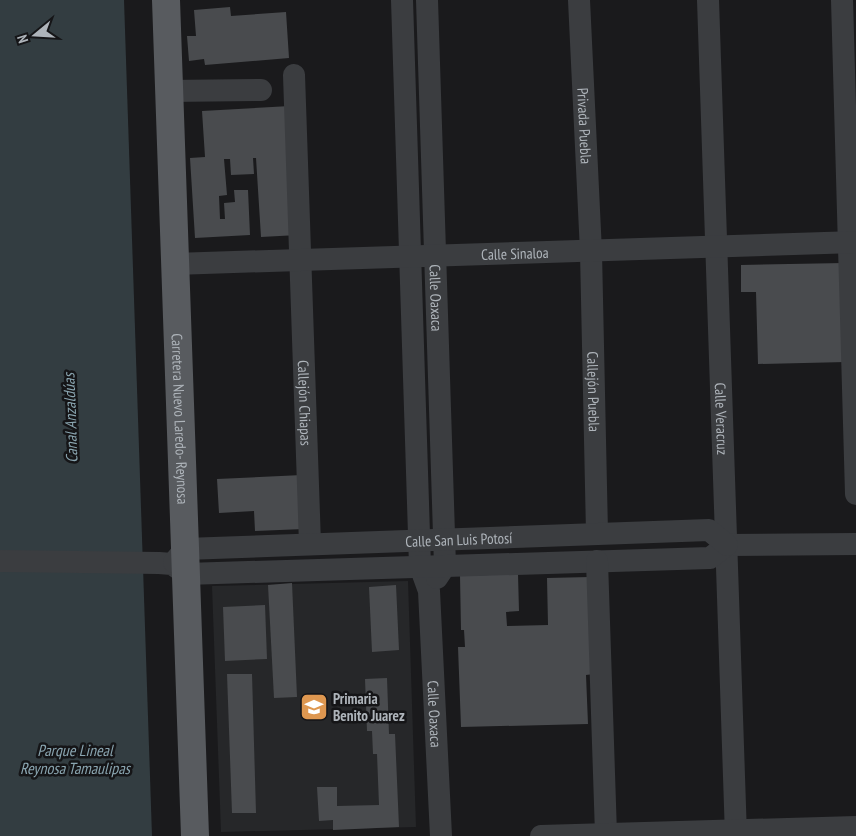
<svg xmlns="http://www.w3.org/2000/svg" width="856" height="836" viewBox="0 0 856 836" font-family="'PT Sans Narrow',sans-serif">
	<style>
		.built { fill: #262729 }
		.water { fill: #333d41 }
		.building { fill: #494b4e }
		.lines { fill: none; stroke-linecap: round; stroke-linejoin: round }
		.minor { stroke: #3b3d40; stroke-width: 22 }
		.major { stroke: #585b5f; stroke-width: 28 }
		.labels { text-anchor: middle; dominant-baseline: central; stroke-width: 5; stroke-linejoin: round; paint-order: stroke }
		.street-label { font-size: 15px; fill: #aeb4ba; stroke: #151517 }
		.poi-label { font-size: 15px; font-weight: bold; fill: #aeb4ba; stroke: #151517; text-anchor: start }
		.water-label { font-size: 16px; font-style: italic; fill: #8aa5b0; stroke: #151517 }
	</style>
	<rect width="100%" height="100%" fill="#1a1a1c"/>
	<!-- built -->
	<path class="built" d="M408,581L416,827L221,832L212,586Z"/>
	<!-- water -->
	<path class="water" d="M0,0H124L152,836H0Z"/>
	<!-- building -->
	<g class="building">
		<path d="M230,7L231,16L286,12L289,58L205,65L204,59L189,61L187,36H196L194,10Z"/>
		<path d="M290,106L298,235L261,237L256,158H253L254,174L231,175L230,159H224L227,195L219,196L220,219H225L224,203L235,202L234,190H248L250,235L195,238L190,158L205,157L202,111Z"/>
		<path d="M844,263L846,362L758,364L756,292H741V265Z"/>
		<path d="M302,475L304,529L255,531L254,511L219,513L217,479Z"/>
		<path d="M518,574L519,611L506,612L507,626L548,625L547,578L590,577L594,674L586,675L588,724L461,727L458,647H465L464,630H461L460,576Z"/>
		<path d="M292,583L297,697L274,698L268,585Z"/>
		<path d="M396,585L399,650L372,652L369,587Z"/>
		<path d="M265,605L267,659L225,661L223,607Z"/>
		<path d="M227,674H252L256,813H232Z"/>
		<path d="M387,678L389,734H395L399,827L333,830V820L319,821L317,787H337V806L379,805L377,754H373L372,731H367L365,679Z"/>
	</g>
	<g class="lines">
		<!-- minor -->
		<g class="minor">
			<path id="s1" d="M402,0L420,566L429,591L441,836"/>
			<path id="s2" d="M427,0L445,566L437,578"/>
			<path id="s3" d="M579,0L591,252L597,533"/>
			<path id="s4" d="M708,0L736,836"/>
			<path d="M842,0L856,494"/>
			<path id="s5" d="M294,75L310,544"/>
			<path d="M168,91L261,90"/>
			<path id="s6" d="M174,264L856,242"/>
			<path d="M0,561L159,563L172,564L186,574L710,558L727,545L856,544"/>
			<path d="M597,561L606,834"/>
			<path id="s7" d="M174,562L185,549L709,530L727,545"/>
			<path d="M541,836L856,827"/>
		</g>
		<!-- major -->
		<path class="major" id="s8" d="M166,0L195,836"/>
	</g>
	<!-- icons -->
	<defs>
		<g id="school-square" transform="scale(1.4375)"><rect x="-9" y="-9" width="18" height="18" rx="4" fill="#de9750" stroke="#151517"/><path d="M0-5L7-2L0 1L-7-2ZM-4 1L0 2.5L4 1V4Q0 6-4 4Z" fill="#fff"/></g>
	</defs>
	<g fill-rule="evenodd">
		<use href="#school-square" x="314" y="707"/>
	</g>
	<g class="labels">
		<!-- street labels -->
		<g class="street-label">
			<text stroke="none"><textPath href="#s3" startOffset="126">Privada Puebla</textPath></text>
			<text stroke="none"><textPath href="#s6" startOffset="341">Calle Sinaloa</textPath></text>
			<text stroke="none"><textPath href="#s2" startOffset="298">Calle Oaxaca</textPath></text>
			<text stroke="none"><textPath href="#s3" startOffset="392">Callejón Puebla</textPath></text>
			<text stroke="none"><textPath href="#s5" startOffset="328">Callejón Chiapas</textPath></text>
			<text stroke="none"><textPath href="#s8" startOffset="419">Carretera Nuevo Laredo- Reynosa</textPath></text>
			<text stroke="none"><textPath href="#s4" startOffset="419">Calle Veracruz</textPath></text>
			<text stroke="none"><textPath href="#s7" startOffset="291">Calle San Luis Potosí</textPath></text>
			<text stroke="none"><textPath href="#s1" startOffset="716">Calle Oaxaca</textPath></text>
		</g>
		<!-- poi labels -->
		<g class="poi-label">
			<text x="333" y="698">Primaria<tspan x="333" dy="17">Benito Juarez</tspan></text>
		</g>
		<!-- water labels -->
		<g class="water-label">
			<text transform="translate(70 418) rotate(-92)">Canal Anzaldúas</text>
			<text x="75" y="750">Parque Lineal<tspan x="75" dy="18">Reynosa Tamaulipas</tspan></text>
		</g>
	</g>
	<!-- north arrow -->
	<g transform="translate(35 35) rotate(252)" stroke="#151517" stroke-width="4" paint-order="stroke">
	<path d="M0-4L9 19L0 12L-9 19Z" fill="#aeb4ba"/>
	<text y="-8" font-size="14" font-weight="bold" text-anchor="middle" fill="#aeb4ba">N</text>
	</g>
</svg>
